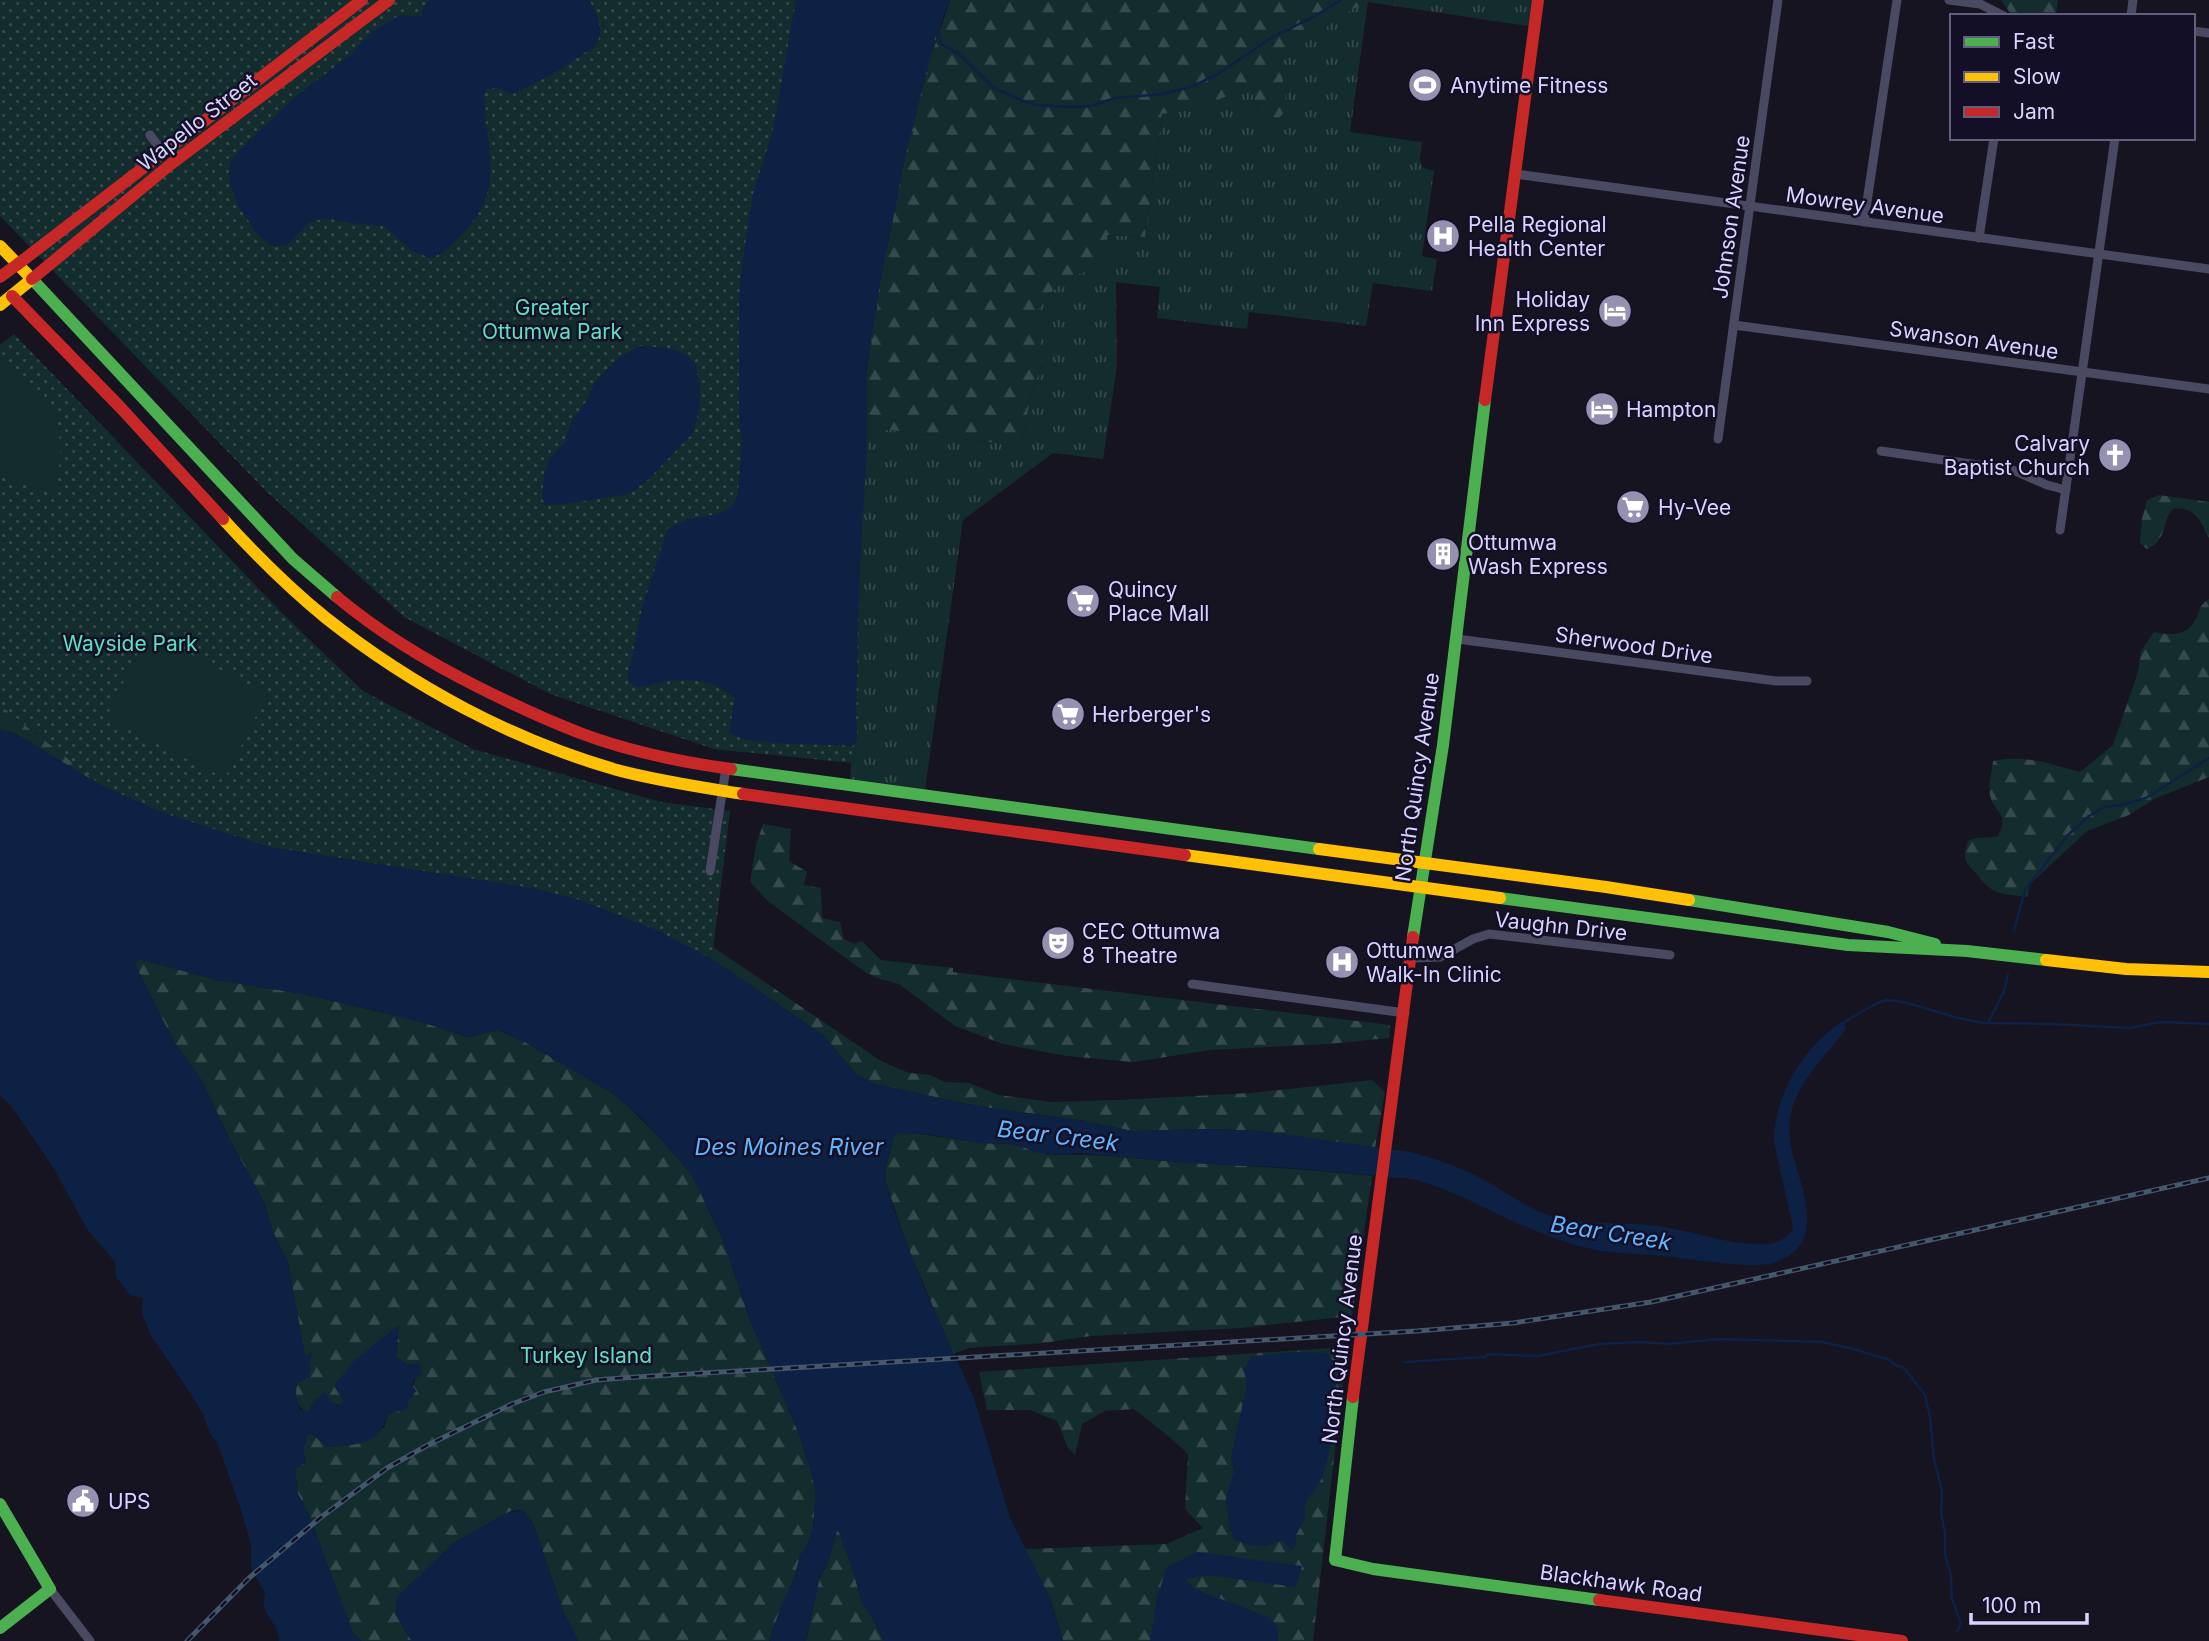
<svg xmlns="http://www.w3.org/2000/svg" width="2209" height="1641" viewBox="0 0 2209 1641" font-family="Inter,sans-serif">
	<style>
		.grass { fill: url(#grass-tufts) }
		.forest { fill: url(#forest-firs) }
		.park { fill: url(#park-dots) }
		.garden { fill: #132c2d }
		.water { fill: #0d2144 }
		.lines { fill: none; stroke-linecap: round; stroke-linejoin: round }
		.stream { stroke: #0d2144; stroke-width: 2.5 }
		.street { stroke: #4a4962; stroke-width: 9 }
		.fast { stroke: #4caf50; stroke-width: 12 }
		.slow { stroke: #ffc107; stroke-width: 12 }
		.jam { stroke: #c62828; stroke-width: 12 }
		.rail-casing { stroke: #43596b; stroke-width: 5 }
		.rail { stroke: #130f26; stroke-width: 2.5; stroke-dasharray: 8; stroke-linecap: butt }
		.labels { text-anchor: middle; dominant-baseline: central; stroke-width: 5; stroke-linejoin: round; paint-order: stroke }
		.poi-label { font-size: 21px; fill: #d9d4ff; stroke: #130f26; text-anchor: start }
		.street-label { font-size: 21px; fill: #d9d4ff; stroke: #130f26 }
		.park-label { font-size: 21px; fill: #5fe0c0; stroke: #130f26 }
		.water-label { font-size: 23px; font-style: italic; fill: #62b6ff; stroke: #130f26 }
	</style>
	<defs>
		<pattern id="grass-tufts" width="24" height="20" patternUnits="userSpaceOnUse" patternTransform="scale(1.75)"><rect width="24" height="20" fill="#132c2d"/><path d="M3 7l-1-3M5 7V3M7 7l1-3M15 17l-1-3M17 17v-4M19 17l1-3" fill="none" stroke="#354a4c"/></pattern>
		<pattern id="forest-firs" width="22" height="20" patternUnits="userSpaceOnUse" patternTransform="scale(1.75)"><rect width="22" height="20" fill="#132c2d"/><path d="M5 1l3.5 6h-7zM16 11l3.5 6h-7z" fill="#354a4c"/></pattern>
		<pattern id="park-dots" width="8" height="8" patternUnits="userSpaceOnUse" patternTransform="scale(1.75)"><rect width="8" height="8" fill="#132c2d"/><path d="M2 2h.1M6 6h.1" fill="none" stroke="#354a4c" stroke-width="1.8" stroke-linecap="round"/></pattern>
	</defs>
	<rect width="100%" height="100%" fill="#161421"/>
	<!-- grass -->
	<g class="grass">
		<path d="M1394,0H1538L1535,27L1388,5Z"/>
		<path d="M1368,2L1350,132L1422,142L1420,160L1422,167L1434,171L1422,256L1437,259L1432,291L1373,283L1366,326L1249,312L1247,329L1157,318L1160,287L1116,282L1117,366L1103,459L1053,453L963,520L924,797L850,786L852,746L855,743L859,582L866,427L1021,446L1031,395L1044,359L1033,316C1052,283 1073,274 1108,264L1107,235L1145,237L1162,114C1198,109 1218,101 1250,83L1260,121L1287,108L1280,62L1345,13Z"/>
	</g>
	<!-- forest -->
	<g class="forest">
		<path d="M950,0H1394L1388,5L1368,2L1345,13L1280,62L1287,108L1277,121H1260L1250,83L1225,97L1191,110L1162,114L1145,237L1107,235L1109,264C1074,274 1052,283 1034,316L1044,359L1031,395L1021,446L866,427L867,370L878,295L904,162L932,54Z"/>
		<path d="M2001,0H2058L2056,14L2010,13Z"/>
		<path d="M2159,495L2209,502V538C2201,521 2194,506 2173,509C2161,522 2167,542 2147,549L2140,543L2142,519L2147,500Z"/>
		<path d="M2209,599V777L2154,799L2129,815L2087,831L2029,885L2028,897C2014,895 1995,895 1985,884C1982,882 1980,878 1978,875C1965,863 1962,859 1968,841C1977,836 1988,839 1998,836C2010,811 1994,814 1990,795C1988,785 1992,771 1993,761C2024,754 2050,764 2080,772L2113,745L2138,672L2141,651L2154,632C2169,635 2185,637 2194,622C2201,611 2197,607 2209,599Z"/>
		<path d="M0,705L36,734L623,900L713,947L881,1061L909,1073L930,1075L945,1082L969,1083L999,1095L1052,1102L1118,1100L1251,1093L1372,1080L1385,1092L1375,1148L1259,1131L1210,1129L1132,1131L1079,1120L982,1107L874,1084L856,1074L823,1035L712,959L656,930L580,900L537,889L269,847L102,786L16,734L0,730Z"/>
		<path d="M763,824L791,829L789,861L807,872L804,885L821,888L822,918L840,922L844,939L854,944L862,941L881,960L953,968V972L1390,1025L1389,1038L1328,1044L1211,1050L1133,1062L1067,1056L1003,1044L955,1026L899,984L880,979L865,972L769,902L750,882L756,845Z"/>
		<path d="M139,959L217,980L304,994L422,1022L468,1037L498,1030L525,1042L595,1082L621,1099L659,1137L692,1175L723,1240L750,1320L799,1434L812,1474L816,1495L813,1528L807,1546L800,1556L794,1579L781,1607L769,1641H578L564,1613L532,1521L520,1510L511,1511L454,1543L399,1596C392,1614 403,1626 412,1641H361L352,1631L309,1515L298,1494L295,1469L307,1435L312,1433L384,1428L388,1414L408,1401L416,1391L413,1387L420,1364L408,1365L396,1357L398,1326L380,1342L341,1405L314,1401L308,1413C283,1399 303,1371 312,1353L305,1356L288,1263L273,1232L264,1202L232,1144L202,1081L174,1042L134,964Z"/>
		<path d="M898,1133C925,1133 951,1139 977,1142C988,1144 998,1143 1009,1144C1027,1146 1042,1156 1060,1155C1101,1153 1141,1160 1182,1162C1246,1166 1309,1169 1372,1176L1352,1316L1241,1328L1091,1336L1043,1343L969,1348L953,1354L907,1245L887,1186L885,1171L894,1135Z"/>
		<path d="M1347,1347L1313,1641H1063L1050,1598L1025,1549L1166,1544L1203,1528L1185,1509L1188,1454L1167,1435L1134,1409L1105,1411L1082,1424L1075,1455L1068,1448L1057,1421L1030,1410H987L979,1372Z"/>
		<path d="M837,1530L839,1532L853,1570L862,1604L868,1610L884,1641H806L819,1580L827,1565Z"/>
	</g>
	<!-- park -->
	<g class="park">
		<path d="M0,0H948L932,54L893,215L867,370V445L859,582L858,734L852,746V763L714,749L550,694L404,617L266,491L0,216Z"/>
		<path d="M14,334L285,616L363,691L473,749L661,802L730,811L712,959C654,929 600,905 537,889L269,847L164,814L102,786L0,705V345Z"/>
	</g>
	<!-- garden -->
	<g class="garden">
		<path d="M0,363C54,388 73,437 52,492L0,476Z"/>
		<path d="M148,632L267,694L225,778L106,718Z"/>
	</g>
	<!-- water -->
	<g class="water">
		<path d="M429,0H589C597,14 606,31 595,46L551,75L513,94L497,88L486,89L483,95C487,105 485,106 485,116C485,123 488,130 488,137C493,181 492,204 460,236C450,246 444,254 430,258L411,250L384,226L352,223L326,218L310,222L288,244L278,246L271,245L259,236L239,207L231,187L229,170L231,161L238,152L293,99L350,55L372,32L400,15L418,17L422,15L423,7Z"/>
		<path d="M796,0H950L935,38L904,162L878,295L867,370V445L859,582L856,720C857,729 860,740 852,746C829,744 741,746 729,732L735,699C719,681 692,678 669,681C658,682 647,687 636,687L630,682L628,676L642,608L668,528L687,520L722,513L734,504L738,494L742,442L739,421V297L743,260L753,194L773,130Z"/>
		<path d="M640,346L668,348L685,354L696,365L700,390L699,411L692,434L649,479L629,494L557,505L545,504L542,498L544,476L549,460L565,442L571,422L588,399L594,384L617,359Z"/>
		<path d="M0,730L16,734L102,786L164,813L269,847L537,889L580,900L656,930L712,959L823,1035L856,1074L874,1084L982,1107L1079,1120L1132,1131L1210,1129L1260,1131L1411,1152C1436,1159 1463,1168 1486,1181C1506,1192 1524,1206 1546,1214C1581,1226 1621,1221 1658,1226C1694,1231 1730,1246 1768,1244C1778,1243 1789,1237 1793,1228L1774,1142C1774,1095 1803,1048 1841,1022H1845L1846,1029C1814,1071 1776,1100 1794,1159C1801,1184 1810,1205 1806,1232C1803,1249 1785,1261 1768,1264C1741,1268 1692,1259 1663,1256C1634,1253 1606,1254 1579,1246C1562,1241 1545,1235 1529,1228C1489,1212 1454,1189 1412,1179L1278,1167L1186,1163L1080,1153L1061,1155L1033,1152L1024,1147L1009,1144L981,1143L927,1134L898,1133L894,1135L885,1171L887,1186L894,1210L925,1290L974,1398L1010,1518L1050,1598L1063,1641H884L868,1610L862,1604L853,1570L839,1532L837,1531L827,1565L819,1580L806,1641H769L781,1607L794,1579L800,1556L807,1546L813,1528L816,1495L812,1474L799,1434L750,1320L723,1240L692,1175L659,1137L640,1116L610,1092L525,1042L498,1030L468,1037L422,1022L304,994L217,980L139,959L135,964L174,1042L202,1081L232,1144L264,1202L273,1232L288,1263L305,1356L312,1352L309,1377L296,1384V1398L300,1409L308,1413L314,1401L324,1393L336,1406L341,1405L343,1400L334,1386L354,1361L399,1325L396,1357L408,1365L420,1363L421,1375L414,1379L413,1387L416,1391L408,1401L407,1409L388,1414C380,1445 356,1445 327,1447L311,1433L307,1435V1441L303,1447L306,1462L295,1469L298,1494L309,1515L352,1631L361,1641H279C278,1618 259,1618 265,1593L251,1568V1545L242,1513L217,1442L210,1434L203,1414L187,1388L152,1337L142,1314L143,1298L130,1295L116,1277L115,1262L87,1229L53,1167L12,1107L0,1095Z"/>
		<path d="M1297,1352L1328,1353C1338,1372 1338,1393 1327,1412L1332,1415C1332,1435 1329,1458 1322,1477C1316,1495 1301,1495 1306,1517L1296,1535V1545L1291,1551L1285,1542L1280,1540C1266,1550 1251,1546 1235,1540L1230,1529L1226,1498L1234,1472L1231,1457L1247,1385L1244,1370L1252,1356Z"/>
		<path d="M523,1510L532,1521L564,1613L578,1641H412L395,1613L398,1596L454,1543L506,1513Z"/>
		<path d="M1197,1552L1302,1566L1296,1587L1208,1575L1185,1579L1197,1590L1268,1617L1278,1627V1641H1150L1157,1598L1167,1567Z"/>
	</g>
	<g class="lines">
		<!-- stream -->
		<g class="stream">
			<path d="M936,33H939L941,44L959,54L994,88L1023,101L1037,105L1072,107L1090,106L1116,98L1163,94L1193,86L1218,74L1271,38L1315,16L1341,0"/>
			<path d="M2014,931L2025,890L2030,883L2069,834L2089,816L2105,807L2121,805L2146,798L2209,758"/>
			<path d="M1844,1022L1877,1003L1887,1000L1904,1002L1958,1018L1984,1023L2053,1024L2129,1028L2161,1022L2209,1024"/>
			<path d="M1988,1023L2004,991L2008,975"/>
			<path d="M1404,1362L1485,1357L1488,1354L1538,1356L1599,1344L1641,1342L1669,1344L1719,1339L1822,1342L1850,1348L1890,1360L1893,1364L1904,1368L1925,1395L1930,1417L1934,1459L1942,1491L1941,1513L1945,1533V1555L1951,1575L1952,1599L1961,1624L1957,1631"/>
		</g>
		<!-- street -->
		<g class="street">
			<path d="M1949,0L1980,4L2004,16"/>
			<path d="M2131,16L2133,0"/>
			<path d="M2193,31L2209,33"/>
			<path d="M150,135L164,154"/>
			<path d="M1516,174L2209,269"/>
			<path d="M1864,222L1897,0"/>
			<path d="M1979,238L1994,138"/>
			<path d="M1734,325L2209,389"/>
			<path d="M1718,439L1778,0"/>
			<path d="M1881,451L2013,470L2047,485L2066,490"/>
			<path d="M2060,530L2115,138"/>
			<path d="M1457,639L1776,681H1807"/>
			<path d="M710,871L726,768"/>
			<path d="M1412,958L1440,957L1473,939L1489,934L1670,955"/>
			<path d="M1192,984L1405,1013"/>
			<path d="M50,1589L90,1641"/>
		</g>
		<!-- fast -->
		<g class="fast">
			<path d="M32,279L293,559L337,597"/>
			<path d="M731,769L1319,849"/>
			<path d="M1500,898L1848,945L1967,951L2046,960"/>
			<path d="M1689,900L1888,932L1935,944"/>
			<path d="M1413,937L1443,745L1485,400"/>
			<path d="M1353,1397L1335,1560L1373,1569L1599,1600"/>
			<path d="M0,1504L50,1589L0,1628"/>
		</g>
		<!-- slow -->
		<g class="slow">
			<path d="M0,246L32,279L0,305"/>
			<path d="M223,519C255,554 289,588 326,618C412,686 512,740 617,770C658,781 700,787 743,794"/>
			<path d="M1319,849L1606,887L1689,900"/>
			<path d="M1185,855L1500,898"/>
			<path d="M2046,960L2126,969L2209,972"/>
		</g>
		<!-- jam -->
		<g class="jam">
			<path d="M18,264L362,0"/>
			<path d="M0,277L18,264"/>
			<path d="M32,279L171,164L389,0"/>
			<path d="M12,296L120,407L223,519"/>
			<path d="M1485,400L1538,0"/>
			<path d="M337,597C381,634 430,663 482,689C514,705 546,720 580,733C627,751 681,762 731,769"/>
			<path d="M743,794L1185,855"/>
			<path d="M1353,1397L1413,937"/>
			<path d="M1599,1600L1902,1641"/>
		</g>
		<!-- rail casing -->
		<g class="rail-casing">
			<path id="rail" d="M187,1641L249,1578L320,1518L387,1468L428,1445L512,1404L544,1392L596,1380L637,1377L1417,1331L1513,1323L1651,1302L2209,1178"/>
		</g>
		<!-- rail -->
		<use href="#rail" class="rail"/>
	</g>
	<!-- icons -->
	<defs>
		<g id="stadium-disc" transform="scale(1.75)"><circle r="9.5" fill="#9591b1" stroke="#130f26"/><path d="M0-5a6.5 5 0 1 0 0 10a6.5 5 0 1 0 0-10ZM-3.5-1.8h7v3.6h-7Z" fill="#fff"/></g>
		<g id="hospital-disc" transform="scale(1.75)"><circle r="9.5" fill="#9591b1" stroke="#130f26"/><path d="M-5-5h3v3.5h4V-5h3V5h-3V1.5h-4V5h-3Z" fill="#fff"/></g>
		<g id="hotel-disc" transform="scale(1.75)"><circle r="9.5" fill="#9591b1" stroke="#130f26"/><path d="M-6-4.5h1.5V1H6V5H4.5V3h-9V5H-6ZM-4 0a1.8 1.8 0 1 1 3.6 0ZM.5 0V-2.5h3Q6-2.5 6 0Z" fill="#fff"/></g>
		<g id="church-disc" transform="scale(1.75)"><circle r="9.5" fill="#9591b1" stroke="#130f26"/><path d="M-1.2-6h2.4v3.5h3.3v2.4h-3.3V6h-2.4V-.1h-3.3v-2.4h3.3Z" fill="#fff"/></g>
		<g id="supermarket-disc" transform="scale(1.75)"><circle r="9.5" fill="#9591b1" stroke="#130f26"/><path d="M-6-5.5h2.5l.6 2H6L4.5 2H-2.5L-4.4-4H-6ZM-1.5 3.2a1.3 1.3 0 1 0 .1 0ZM3 3.2a1.3 1.3 0 1 0 .1 0Z" fill="#fff"/></g>
		<g id="building-disc" transform="scale(1.75)"><circle r="9.5" fill="#9591b1" stroke="#130f26"/><path d="M-4-6H4V6H1V3H-1V6H-4ZM-2.5-4.3h1.7v1.8h-1.7ZM.8-4.3h1.7v1.8H.8ZM-2.5-1h1.7V.8h-1.7ZM.8-1h1.7V.8H.8Z" fill="#fff"/></g>
		<g id="theatre-disc" transform="scale(1.75)"><circle r="9.5" fill="#9591b1" stroke="#130f26"/><path d="M-5-5.5Q0-4 5-5.5V0Q5 5 0 6Q-5 5-5 0ZM-3.3-2.5H-1v1.5H-3.3ZM1-2.5H3.3v1.5H1ZM-2.8 1Q0 5.5 2.8 1Z" fill="#fff"/></g>
		<g id="civic-disc" transform="scale(1.75)"><circle r="9.5" fill="#9591b1" stroke="#130f26"/><path d="M-.6-6.5H3V-4.5H.6V-3L4-1V1h2V6H-6V1h2V-1L-.6-3ZM-1.2 2.5V6h2.4V2.5Z" fill="#fff"/></g>
	</defs>
	<g fill-rule="evenodd">
		<use href="#stadium-disc" x="1425" y="85"/>
		<use href="#hospital-disc" x="1443" y="236"/>
		<use href="#hotel-disc" x="1615" y="311"/>
		<use href="#hotel-disc" x="1602" y="409"/>
		<use href="#church-disc" x="2115" y="455"/>
		<use href="#supermarket-disc" x="1633" y="507"/>
		<use href="#building-disc" x="1443" y="554"/>
		<use href="#supermarket-disc" x="1083" y="601"/>
		<use href="#supermarket-disc" x="1068" y="714"/>
		<use href="#theatre-disc" x="1058" y="943"/>
		<use href="#hospital-disc" x="1342" y="962"/>
		<use href="#civic-disc" x="83" y="1501"/>
	</g>
	<g class="labels">
		<!-- poi labels -->
		<g class="poi-label">
			<text x="1450" y="85">Anytime Fitness</text>
			<text x="1468" y="224">Pella Regional<tspan x="1468" dy="24">Health Center</tspan></text>
			<text x="1590" y="299" text-anchor="end">Holiday<tspan x="1590" dy="24">Inn Express</tspan></text>
			<text x="1626" y="409">Hampton</text>
			<text x="2090" y="443" text-anchor="end">Calvary<tspan x="2090" dy="24">Baptist Church</tspan></text>
			<text x="1658" y="507">Hy-Vee</text>
			<text x="1468" y="542">Ottumwa<tspan x="1468" dy="24">Wash Express</tspan></text>
			<text x="1108" y="589">Quincy<tspan x="1108" dy="24">Place Mall</tspan></text>
			<text x="1092" y="714">Herberger's</text>
			<text x="1082" y="931">CEC Ottumwa<tspan x="1082" dy="24">8 Theatre</tspan></text>
			<text x="1366" y="950">Ottumwa<tspan x="1366" dy="24">Walk-In Clinic</tspan></text>
			<text x="108" y="1501">UPS</text>
		</g>
		<!-- street labels -->
		<g class="street-label">
			<text transform="translate(197 122) rotate(-38)">Wapello Street</text>
			<text transform="translate(1865 205) rotate(8)">Mowrey Avenue</text>
			<text transform="translate(1731 217) rotate(-82)">Johnson Avenue</text>
			<text transform="translate(1974 340) rotate(8)">Swanson Avenue</text>
			<text transform="translate(1634 645) rotate(8)">Sherwood Drive</text>
			<text transform="translate(1417 777) rotate(-82)">North Quincy Avenue</text>
			<text transform="translate(1561 926) rotate(6)">Vaughn Drive</text>
			<text transform="translate(1342 1339) rotate(-83)">North Quincy Avenue</text>
			<text transform="translate(1621 1583) rotate(8)">Blackhawk Road</text>
		</g>
		<!-- park labels -->
		<g class="park-label">
			<text x="552" y="307">Greater<tspan x="552" dy="24">Ottumwa Park</tspan></text>
			<text x="130" y="643">Wayside Park</text>
			<text x="586" y="1355">Turkey Island</text>
		</g>
		<!-- water labels -->
		<g class="water-label">
			<text transform="translate(1058 1136) rotate(7)">Bear Creek</text>
			<text x="789" y="1147">Des Moines River</text>
			<text transform="translate(1611 1233) rotate(9)">Bear Creek</text>
		</g>
	</g>
	<!-- legend -->
	<rect x="1950" y="14" width="245" height="126" fill="#130f26" stroke="#625e7d" stroke-width="2"/>
	<rect x="1964" y="37" width="35" height="10" fill="#4caf50" stroke="#625e7d" stroke-width="2"/>
	<text x="2013" y="49" font-size="21" fill="#d9d4ff">Fast</text>
	<rect x="1964" y="72" width="35" height="10" fill="#ffc107" stroke="#625e7d" stroke-width="2"/>
	<text x="2013" y="84" font-size="21" fill="#d9d4ff">Slow</text>
	<rect x="1964" y="107" width="35" height="10" fill="#c62828" stroke="#625e7d" stroke-width="2"/>
	<text x="2013" y="119" font-size="21" fill="#d9d4ff">Jam</text>
	<!-- scale -->
	<path d="M1971 1613v10h116v-10" fill="none" stroke="#d9d4ff" stroke-width="3.5"/>
	<text x="1982" y="1613" font-size="21" fill="#d9d4ff" stroke="#130f26" stroke-width="5" paint-order="stroke">100 m</text>
</svg>
